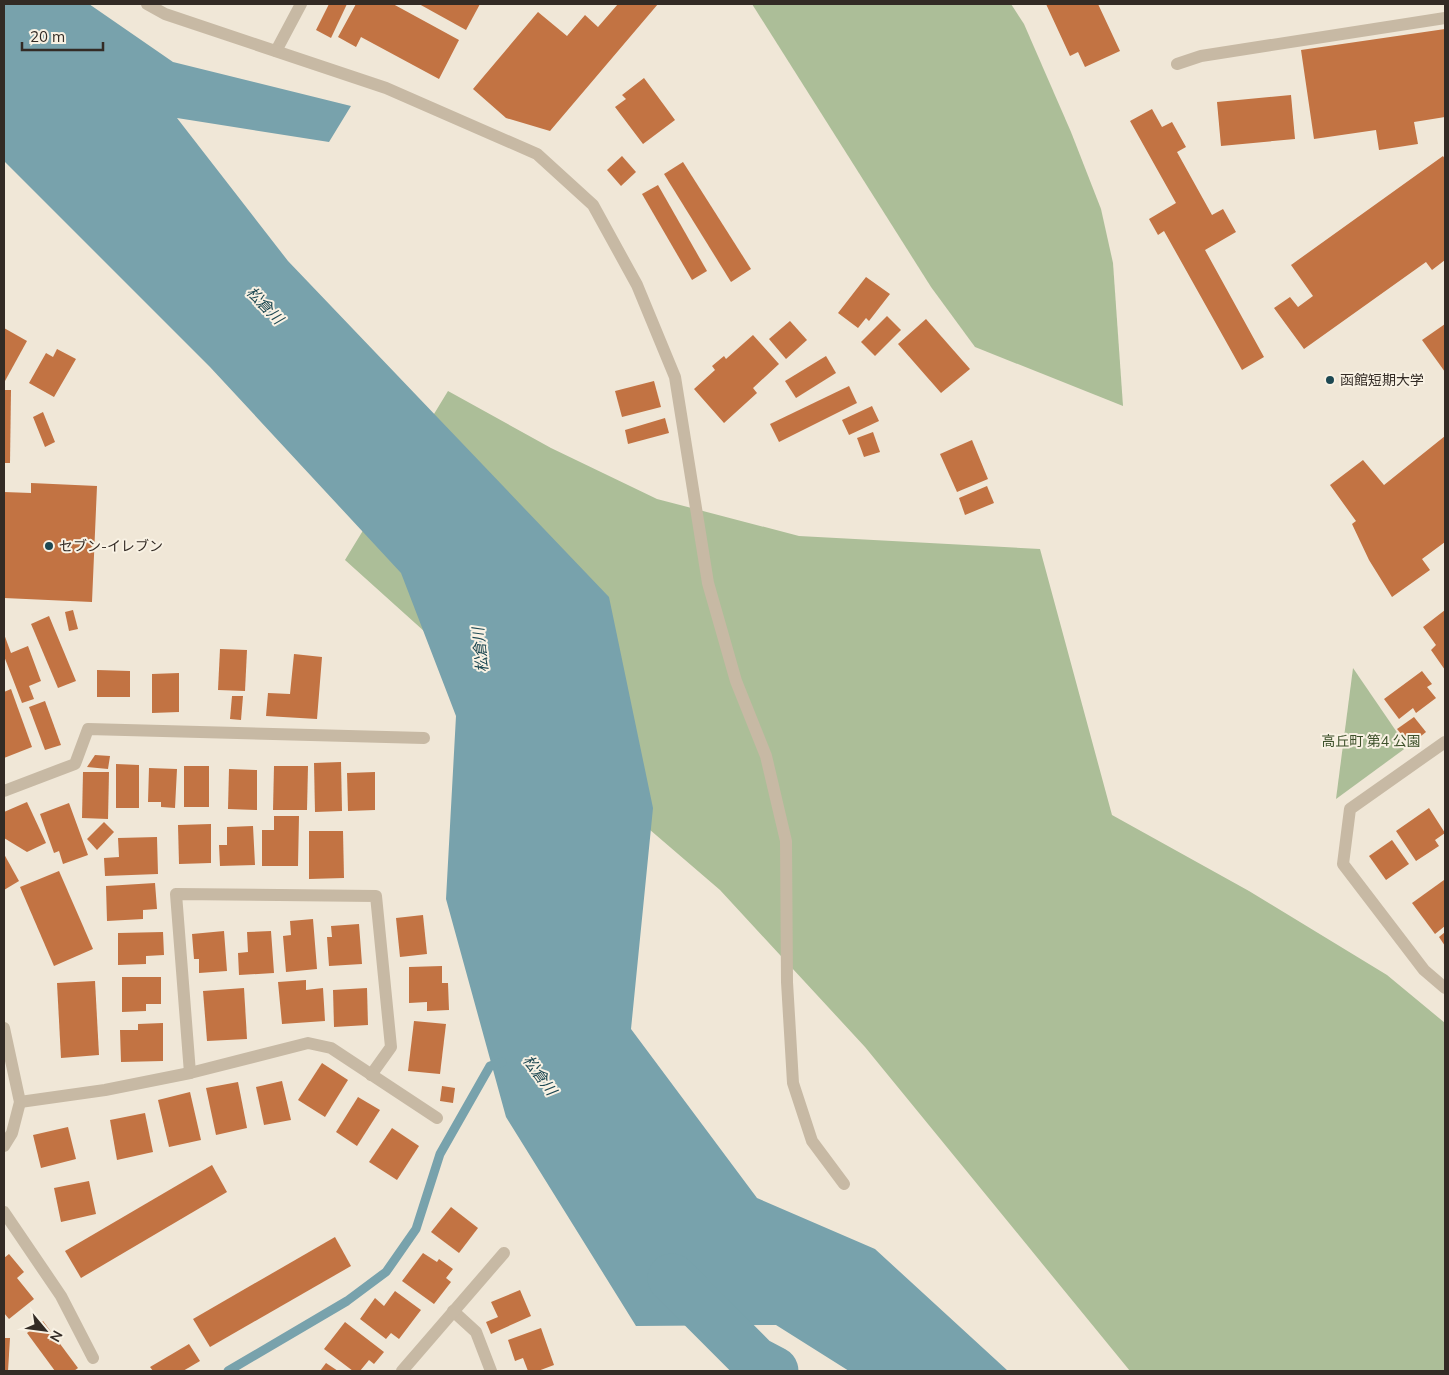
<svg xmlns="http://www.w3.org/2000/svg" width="1449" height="1375" viewBox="0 0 1449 1375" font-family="Mulish,'Noto Sans JP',sans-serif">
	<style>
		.green { fill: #acbe98 }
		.water { fill: #78a2ac }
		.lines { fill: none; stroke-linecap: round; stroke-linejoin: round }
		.stream { stroke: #78a2ac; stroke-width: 9 }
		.river { stroke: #78a2ac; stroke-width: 49 }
		.building { fill: #c27343 }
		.service { stroke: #c7b9a4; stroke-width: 12 }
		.minor { stroke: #c7b9a4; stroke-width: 12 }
		.poi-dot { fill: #1d4852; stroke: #f8f1e3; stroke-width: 2 }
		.labels { text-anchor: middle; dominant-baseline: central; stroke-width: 4; stroke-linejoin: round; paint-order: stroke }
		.poi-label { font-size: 14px; fill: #332b25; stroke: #f8f1e3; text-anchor: start }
		.park-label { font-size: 14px; fill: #3d502a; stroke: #f8f1e3 }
		.water-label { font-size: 15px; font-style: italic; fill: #1d4852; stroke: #f8f1e3 }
	</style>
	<rect width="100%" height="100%" fill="#f0e7d7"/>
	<!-- green -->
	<g class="green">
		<path d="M752,4H1011L1024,24L1071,132L1101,209L1113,263L1123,406L975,347L931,287Z"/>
		<path d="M448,391L551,448L657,499L799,536L1040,549L1112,815L1249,891L1387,975L1445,1023V1371H1130L865,1047L720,890L536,732L345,560Z"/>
		<path d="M1353,668L1407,747L1336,799Z"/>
	</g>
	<!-- water -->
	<path class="water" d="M4,4H89L173,62L351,106L329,142L177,118L288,261L609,597L653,808L631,1029L757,1198L875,1249L1008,1371H849L776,1325L636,1326L506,1117L446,899L456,716L401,573L210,367L4,161Z"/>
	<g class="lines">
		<!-- stream -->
		<path class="stream" d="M228,1371L347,1301L386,1272L416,1229L440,1154L490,1066L502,1062"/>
		<!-- river -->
		<path class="river" d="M672,1278L755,1361L774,1371"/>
	</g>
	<!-- building -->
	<g class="building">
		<path d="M329,4H347L331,38L316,30Z"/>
		<path d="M356,4H393L459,40L439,79L361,37L356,47L338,37Z"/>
		<path d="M419,4H480L466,30Z"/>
		<path d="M618,4H658L550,131L506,118L473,89L538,12L567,36L585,15L598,27Z"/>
		<path d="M1046,4H1098L1120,51L1085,67L1078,52L1070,56Z"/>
		<path d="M1445,29V117L1414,122L1418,144L1379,150L1376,130L1314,139L1301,50Z"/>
		<path d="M644,78L675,120L643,144L615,107L626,99L622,95Z"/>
		<path d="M1291,95L1295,139L1221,146L1217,102Z"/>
		<path d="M1152,109L1162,127L1172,122L1186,147L1177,152L1212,215L1223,209L1236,232L1205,250L1264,357L1242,370L1164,231L1158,235L1149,219L1176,203L1130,121Z"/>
		<path d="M622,156L636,172L621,186L607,170Z"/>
		<path d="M1443,156L1445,159V260L1432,270L1426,262L1304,349L1274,308L1290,297L1298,307L1313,296L1291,265Z"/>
		<path d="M683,162L751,269L731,282L664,174Z"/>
		<path d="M658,185L707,271L692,280L642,194Z"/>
		<path d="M866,277L890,294L869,321L866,318L858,328L838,313Z"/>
		<path d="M887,316L901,330L875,356L861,342Z"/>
		<path d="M926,319L970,369L941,393L898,344Z"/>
		<path d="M790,321L807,340L786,359L769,339Z"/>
		<path d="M1445,324V372L1422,340Z"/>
		<path d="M4,328L27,341L5,381L4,380Z"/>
		<path d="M753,335L779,364L753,388L757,393L724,423L694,389L715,370L712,366L724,356L726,359Z"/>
		<path d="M57,349L76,359L54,397L29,383L46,353L53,357Z"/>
		<path d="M826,356L836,373L796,398L785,381Z"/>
		<path d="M654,381L661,407L622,417L615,391Z"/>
		<path d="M849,386L857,403L779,442L770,424Z"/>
		<path d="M4,390H11L10,463H4Z"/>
		<path d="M872,406L879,421L849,435L842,420Z"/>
		<path d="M43,412L55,442L45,447L33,417Z"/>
		<path d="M665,418L669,433L628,444L625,430Z"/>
		<path d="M873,432L880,452L864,457L857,438Z"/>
		<path d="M1445,436V542L1422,559L1430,570L1392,597L1369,560L1352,524L1356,521L1330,485L1363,460L1384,485Z"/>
		<path d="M972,440L988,479L957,492L940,454Z"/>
		<path d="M31,483L97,486L92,602L4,598V492L31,493Z"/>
		<path d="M987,486L994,503L965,515L959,498Z"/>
		<path d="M73,610L78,629L69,631L65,612Z"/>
		<path d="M1445,610V670L1431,650L1436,645L1423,627Z"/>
		<path d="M49,616L76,681L58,688L31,624Z"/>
		<path d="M4,634L11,653L28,646L41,681L29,686L34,699L22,703L4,656Z"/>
		<path d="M220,649L247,650L245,691L218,690Z"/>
		<path d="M294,654L322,657L317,719L266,716L268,693L290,694Z"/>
		<path d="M97,670L130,671V697H97Z"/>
		<path d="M1422,671L1432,684L1427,687L1436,698L1416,713L1413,708L1399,719L1384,699Z"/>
		<path d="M179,673V712L152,713V674Z"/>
		<path d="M11,689L32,747L4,758V692Z"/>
		<path d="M232,696H243L241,720L230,719Z"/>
		<path d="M45,701L61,745L45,750L29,707Z"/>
		<path d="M1414,717L1426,732L1410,745L1397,729Z"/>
		<path d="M95,755L110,756L108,769L87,767Z"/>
		<path d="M341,762L342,811L315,812L314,763Z"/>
		<path d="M116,764L139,765V808H116Z"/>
		<rect x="184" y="766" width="25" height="41"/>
		<path d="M274,766H308L307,810H273Z"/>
		<path d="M149,768L177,769L175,808L161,807V802H148Z"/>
		<path d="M229,769L257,770V810L228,809Z"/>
		<path d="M83,772H109L108,819L82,818Z"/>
		<path d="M375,772V810L348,811L347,773Z"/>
		<path d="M27,802L46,843L27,852L4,838V812Z"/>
		<path d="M69,803L88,855L63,864L59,851L54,853L40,814Z"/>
		<path d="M1429,808L1445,833L1435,840L1439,846L1416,861L1396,831Z"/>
		<path d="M274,816H299L298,866H262V830H274Z"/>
		<path d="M104,822L114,832L97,850L87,839Z"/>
		<path d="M211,824V863L179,864L178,825Z"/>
		<path d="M253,826L255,865L220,866L219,845H227V827Z"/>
		<path d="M309,831H343L344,878L309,879Z"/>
		<path d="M157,837L158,874L105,876L104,858L119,857L118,838Z"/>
		<path d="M1392,840L1409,864L1386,880L1369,856Z"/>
		<path d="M4,854L19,881L4,890Z"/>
		<path d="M59,871L93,949L54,966L20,887Z"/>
		<path d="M1444,880L1445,882V926L1435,934L1412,903Z"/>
		<path d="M155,883L157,909L143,910V919L107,921L106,886Z"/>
		<path d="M423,915L427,954L400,957L396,918Z"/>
		<path d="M313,919L317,969L286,972L283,936L291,935L290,921Z"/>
		<path d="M359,924L362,964L329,966L327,937H332L331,926Z"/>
		<path d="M224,931L227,971L199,973V959H194L192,934Z"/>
		<path d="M271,931L274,973L239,975L238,953L248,952L247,932Z"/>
		<path d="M163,932L164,955L146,956V964L118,965V933Z"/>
		<path d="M1445,932V946L1439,937Z"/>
		<path d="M442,966V983H448L449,1010L427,1011V1002L409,1003V967Z"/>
		<path d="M122,977H161V1004H146V1011L122,1012Z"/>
		<path d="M306,980V990L323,988L325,1021L282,1024L278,982Z"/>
		<path d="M95,981L99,1055L61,1058L57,983Z"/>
		<path d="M244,988L247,1039L207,1041L203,991Z"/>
		<path d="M367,988L368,1025L334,1027L333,990Z"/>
		<path d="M414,1021L446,1024L440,1074L408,1071Z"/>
		<path d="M163,1023V1061L121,1062L120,1030H138V1024Z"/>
		<path d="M322,1063L348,1080L325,1117L298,1100Z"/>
		<path d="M282,1081L291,1120L264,1125L256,1087Z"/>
		<path d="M238,1082L247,1128L216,1135L206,1088Z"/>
		<path d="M442,1086L455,1088L453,1103L440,1101Z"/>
		<path d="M190,1092L201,1140L169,1147L158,1100Z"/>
		<path d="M358,1097L380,1110L357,1146L336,1132Z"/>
		<path d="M145,1113L153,1152L117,1160L110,1120Z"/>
		<path d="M68,1127L76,1159L41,1168L33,1135Z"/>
		<path d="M392,1128L419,1146L397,1180L369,1162Z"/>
		<path d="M212,1165L227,1192L81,1278L65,1251Z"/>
		<path d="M89,1181L96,1214L61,1222L54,1188Z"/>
		<path d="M451,1207L478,1228L459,1253L431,1232Z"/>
		<path d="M335,1237L351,1266L210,1347L193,1319Z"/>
		<path d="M423,1253L437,1262L439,1259L453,1269L446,1278L451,1282L434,1304L402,1281Z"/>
		<path d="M9,1254L24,1272L17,1278L34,1299L9,1319L4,1313V1258Z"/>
		<path d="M520,1290L531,1316L491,1334L486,1322L498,1317L491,1302Z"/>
		<path d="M395,1291L421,1310L399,1339L391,1333L386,1339L360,1319L375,1298L384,1306Z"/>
		<path d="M43,1321L78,1368L74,1371H55L27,1333Z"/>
		<path d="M345,1322L384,1352L374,1364L369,1360L360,1371H353L324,1349Z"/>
		<path d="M541,1328L554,1365L538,1371H528L523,1358L515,1361L508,1340Z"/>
		<path d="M4,1338H10L8,1371H4Z"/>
		<path d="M189,1344L200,1361L183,1371H153L150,1367Z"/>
		<path d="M326,1363L338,1371H320Z"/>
	</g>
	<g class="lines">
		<!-- service -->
		<g class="service">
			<path d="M276,51L301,4"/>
			<path d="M1177,64L1201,56L1445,18"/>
			<path d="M4,1212L61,1296L93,1358"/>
		</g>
		<!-- minor -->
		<g class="minor">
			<path d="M147,4L165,14L386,88L537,154L593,205L637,285L675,377L708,583L736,681L766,756L786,841L787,982L793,1083L812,1141L844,1184"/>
			<path d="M1445,742L1350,809L1343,864L1424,970L1445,988"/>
			<path d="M4,791L75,764L88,729L424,738"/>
			<path d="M4,1028L20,1102L12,1133L4,1146"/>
			<path d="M190,1073L176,894L376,896L391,1047L371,1075"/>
			<path d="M20,1102L105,1090L190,1073L308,1043L331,1048L437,1118"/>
			<path d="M453,1311L476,1332L491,1371"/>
			<path d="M402,1371L504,1253"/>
		</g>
	</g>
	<!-- markers -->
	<g class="poi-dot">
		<circle cx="1330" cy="380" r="5"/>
		<circle cx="49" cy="546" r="5"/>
	</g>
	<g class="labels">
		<!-- poi labels -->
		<g class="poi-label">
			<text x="1340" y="380">函館短期大学</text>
			<text x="59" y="546">セブン-イレブン</text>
		</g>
		<!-- park labels -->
		<g class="park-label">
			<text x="1371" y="741">高丘町 第4 公園</text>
		</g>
		<!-- water labels -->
		<g class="water-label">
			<text transform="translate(265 305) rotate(46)">松倉川</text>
			<text transform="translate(480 650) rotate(-96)">松倉川</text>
			<text transform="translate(540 1075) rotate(54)">松倉川</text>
		</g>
	</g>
	<!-- border -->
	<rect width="1449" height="1375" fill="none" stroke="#332b25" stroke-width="10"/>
	<!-- north arrow -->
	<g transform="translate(45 1330) rotate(119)" stroke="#f8f1e3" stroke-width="4" paint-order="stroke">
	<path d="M0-4L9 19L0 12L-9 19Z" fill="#332b25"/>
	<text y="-8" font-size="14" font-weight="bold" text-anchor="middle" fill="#332b25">N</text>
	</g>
	<!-- scale -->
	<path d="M22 42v8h81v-8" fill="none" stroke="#332b25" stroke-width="2.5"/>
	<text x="30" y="42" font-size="15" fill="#332b25" stroke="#f8f1e3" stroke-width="4" paint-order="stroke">20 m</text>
</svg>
